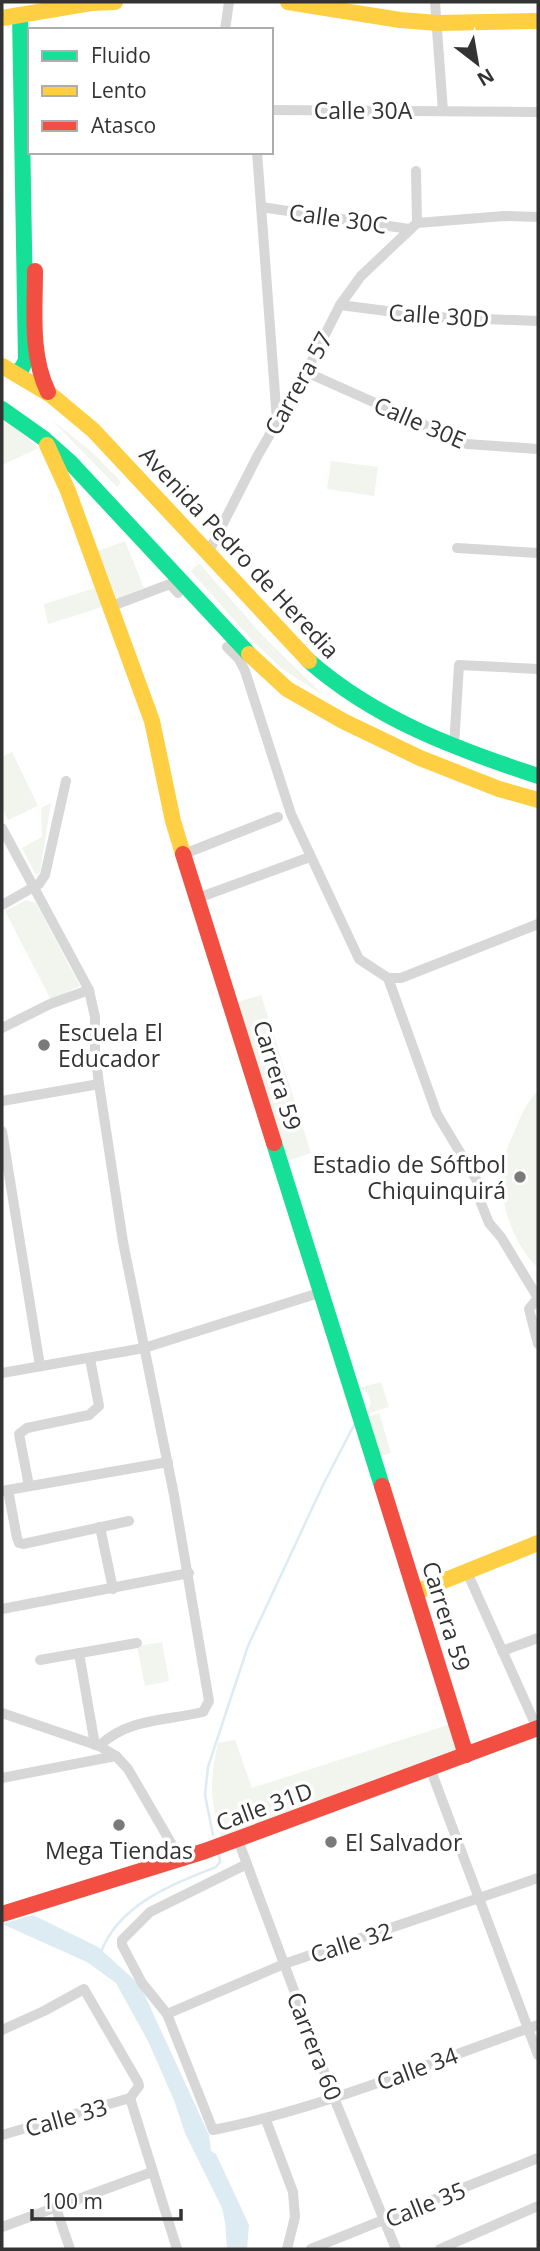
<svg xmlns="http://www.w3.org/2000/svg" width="540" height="2251" viewBox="0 0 540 2251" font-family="'Open Sans',sans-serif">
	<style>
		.green { fill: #f1f5ed }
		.water { fill: #ddebf3 }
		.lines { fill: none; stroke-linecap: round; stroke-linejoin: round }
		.stream { stroke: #ddebf3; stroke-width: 2.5 }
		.street { stroke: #d7d7d7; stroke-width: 10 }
		.fast { stroke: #16e098; stroke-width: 16 }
		.slow { stroke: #ffcf43; stroke-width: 16 }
		.jam { stroke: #f24e42; stroke-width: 16 }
		.poi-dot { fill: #7a7a7a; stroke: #fff; stroke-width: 2.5 }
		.labels { text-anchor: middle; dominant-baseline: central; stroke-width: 7; stroke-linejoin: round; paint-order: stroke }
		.street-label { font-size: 23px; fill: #333; stroke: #fff }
		.poi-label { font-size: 23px; fill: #333; stroke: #fff; text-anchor: start }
	</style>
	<rect width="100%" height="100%" fill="#fff"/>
	<!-- green -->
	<g class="green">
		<path d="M2,417L39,448L2,465Z"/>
		<path d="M51,419L95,455L121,482L117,487Z"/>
		<path d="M331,461L378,467L374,496L327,489Z"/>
		<path d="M125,541L144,588L117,599L98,551Z"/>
		<path d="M199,563L263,636L323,695L282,669L250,638L191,571Z"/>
		<path d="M95,588L102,607L48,624L44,604Z"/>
		<path d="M12,752L38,806L8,820L2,808V757Z"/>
		<path d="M51,803L40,872L36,875L22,848L42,837L41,808Z"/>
		<path d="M26,900L36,903L80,986L51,1000L5,911Z"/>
		<path d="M261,995L311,1153L287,1161L237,1002Z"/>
		<path d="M538,1091V1268C513,1244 499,1203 502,1169C503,1155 510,1141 516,1128C521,1115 528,1100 538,1091Z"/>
		<path d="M381,1382L389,1407L367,1414L371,1403L368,1393L359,1388Z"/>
		<path d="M379,1413L391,1453L380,1456L368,1417Z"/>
		<path d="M162,1642L169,1681L145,1686L137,1646Z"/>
		<path d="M454,1723L462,1752L222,1840C210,1804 209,1780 218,1743L235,1740L252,1788Z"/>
	</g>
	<!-- water -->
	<path class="water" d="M33,1915L98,1947L140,1985L209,2135L211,2151L216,2154L249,2225L247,2249H227L225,2222L222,2208L185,2133L174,2100L148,2041L116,1983L87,1962L2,1924Z"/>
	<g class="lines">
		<!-- stream -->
		<g class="stream">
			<path d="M213,1835L205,1795L208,1767L248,1646L323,1485L355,1423"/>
			<path d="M101,1952C119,1904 173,1884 216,1867L220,1862L219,1855"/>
		</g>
		<!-- street -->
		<g class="street">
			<path d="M435,2L443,111"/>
			<path d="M225,30L229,2"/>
			<path d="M271,110L538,112"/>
			<path d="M257,152L277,421"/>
			<path d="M416,171L417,223"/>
			<path d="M261,207L409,229"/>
			<path d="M340,305L433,317L538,321"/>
			<path d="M306,372L467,444L538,449"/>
			<path d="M457,548L538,553"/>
			<path d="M208,553L258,455L306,372L340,305L361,276L417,223L504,216L538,217"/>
			<path d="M112,606L170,584L178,593"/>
			<path d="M227,647L239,659L245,671L291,814L359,959L388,978H401L538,924"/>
			<path d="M454,746L459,665L538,669"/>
			<path d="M2,828L89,990L95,1017V1052L99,1084L123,1242L174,1495L209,1701L203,1712C165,1721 129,1718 99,1746"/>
			<path d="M184,854L278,817"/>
			<path d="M198,898L310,857"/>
			<path d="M2,905L39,884L45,875L66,781"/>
			<path d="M388,978L437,1114L476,1179L479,1185V1198L489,1223L501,1237L538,1298L529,1309L538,1344"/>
			<path d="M2,1028L50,1004L89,990"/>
			<path d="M2,1101L99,1084"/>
			<path d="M2,1131L40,1366"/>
			<path d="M2,1373L144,1348L322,1292"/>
			<path d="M29,1486L19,1434L27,1428L89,1415L99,1406L90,1359"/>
			<path d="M8,1490L17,1538L19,1543L23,1544L129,1521"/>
			<path d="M2,1491L168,1462"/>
			<path d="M100,1527L113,1589"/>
			<path d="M466,1570L537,1728"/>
			<path d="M2,1609L189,1573"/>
			<path d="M502,1651L538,1638"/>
			<path d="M79,1653L95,1745"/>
			<path d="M40,1660L137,1643"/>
			<path d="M2,1713L99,1746L116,1756L128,1769L181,1860"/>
			<path d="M430,1768L538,2055"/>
			<path d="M2,1778L116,1756"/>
			<path d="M238,1840L334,2098L396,2249"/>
			<path d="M247,1864L150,1912L122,1940V1945L142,1983L167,2014L213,2130C325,2108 431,2062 538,2025"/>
			<path d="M167,2014L284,1964L538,1878"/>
			<path d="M2,2030L44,2011L84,1989L138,2082L139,2086L130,2098"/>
			<path d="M130,2098L177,2249"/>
			<path d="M266,2120L293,2192L295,2217L287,2249"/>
			<path d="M2,2135L130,2098"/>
			<path d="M56,2208L70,2249"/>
			<path d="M2,2227L152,2172"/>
			<path d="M311,2249L538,2158"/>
			<path d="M440,2249L538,2206"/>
		</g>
		<!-- fast -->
		<g class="fast">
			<path d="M15,373L22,368L26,360L20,15"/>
			<path d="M2,409L43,438L70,462L249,654"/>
			<path d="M309,661C375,719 456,749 538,776"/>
			<path d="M274,1143L382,1486"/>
		</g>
		<!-- slow -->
		<g class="slow">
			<path d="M288,2L400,20L438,23L538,21"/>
			<path d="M2,18L91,3L115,2"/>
			<path d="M2,366L51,395L93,430L309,661"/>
			<path d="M47,445L68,491L152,721L173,821L183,854"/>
			<path d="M249,654L287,689L343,721L420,758L499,789L538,800"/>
			<path d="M416,1592L538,1543"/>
		</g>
		<!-- jam -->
		<g class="jam">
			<path d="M35,271C35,312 30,354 48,392"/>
			<path d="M183,854L274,1143"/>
			<path d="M382,1486L466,1755"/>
			<path d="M2,1914L205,1851L538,1728"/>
		</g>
	</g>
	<!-- markers -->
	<g class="poi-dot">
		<circle cx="44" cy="1045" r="7"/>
		<circle cx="520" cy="1177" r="7"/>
		<circle cx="119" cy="1825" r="7"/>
		<circle cx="331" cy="1842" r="7"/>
	</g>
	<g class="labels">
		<!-- street labels -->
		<g class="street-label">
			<text x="363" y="110">Calle 30A</text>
			<text transform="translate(338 218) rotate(8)">Calle 30C</text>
			<text transform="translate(439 315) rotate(4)">Calle 30D</text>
			<text transform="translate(298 383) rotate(-61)">Carrera 57</text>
			<text transform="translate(420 422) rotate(23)">Calle 30E</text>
			<text transform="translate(240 552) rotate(47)">Avenida Pedro de Heredia</text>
			<text transform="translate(278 1075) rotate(73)">Carrera 59</text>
			<text transform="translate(447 1616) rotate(73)">Carrera 59</text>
			<text transform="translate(264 1806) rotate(-20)">Calle 31D</text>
			<text transform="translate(351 1942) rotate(-18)">Calle 32</text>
			<text transform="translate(315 2046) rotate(69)">Carrera 60</text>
			<text transform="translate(417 2068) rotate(-20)">Calle 34</text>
			<text transform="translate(66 2117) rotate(-16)">Calle 33</text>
			<text transform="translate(425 2204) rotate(-22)">Calle 35</text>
		</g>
		<!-- poi labels -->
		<g class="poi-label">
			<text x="58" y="1032">Escuela El<tspan x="58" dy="26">Educador</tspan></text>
			<text x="506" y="1164" text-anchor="end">Estadio de Sóftbol<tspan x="506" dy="26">Chiquinquirá</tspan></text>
			<text x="345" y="1842">El Salvador</text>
			<text x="119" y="1850" text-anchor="middle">Mega Tiendas</text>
		</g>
	</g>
	<!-- border -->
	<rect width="540" height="2251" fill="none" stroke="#333333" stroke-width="7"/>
	<!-- legend -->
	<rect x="28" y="28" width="245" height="126" fill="#ffffff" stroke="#adadad" stroke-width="2"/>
	<rect x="42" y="51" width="35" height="10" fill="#16e098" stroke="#adadad" stroke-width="2"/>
	<text x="91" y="63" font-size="21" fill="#333333">Fluido</text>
	<rect x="42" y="86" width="35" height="10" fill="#ffcf43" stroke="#adadad" stroke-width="2"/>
	<text x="91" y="98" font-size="21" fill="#333333">Lento</text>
	<rect x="42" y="121" width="35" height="10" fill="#f24e42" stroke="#adadad" stroke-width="2"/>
	<text x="91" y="133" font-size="21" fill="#333333">Atasco</text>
	<!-- north arrow -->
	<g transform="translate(477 63) rotate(149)" stroke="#ffffff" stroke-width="5" paint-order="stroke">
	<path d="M0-5L12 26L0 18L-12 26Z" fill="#333333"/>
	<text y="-10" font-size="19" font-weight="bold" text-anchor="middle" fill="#333333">N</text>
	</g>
	<!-- scale -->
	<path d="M32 2209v10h149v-10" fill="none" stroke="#333333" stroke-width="3.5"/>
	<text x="42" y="2209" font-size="21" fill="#333333" stroke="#ffffff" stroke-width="5" paint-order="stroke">100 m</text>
</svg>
